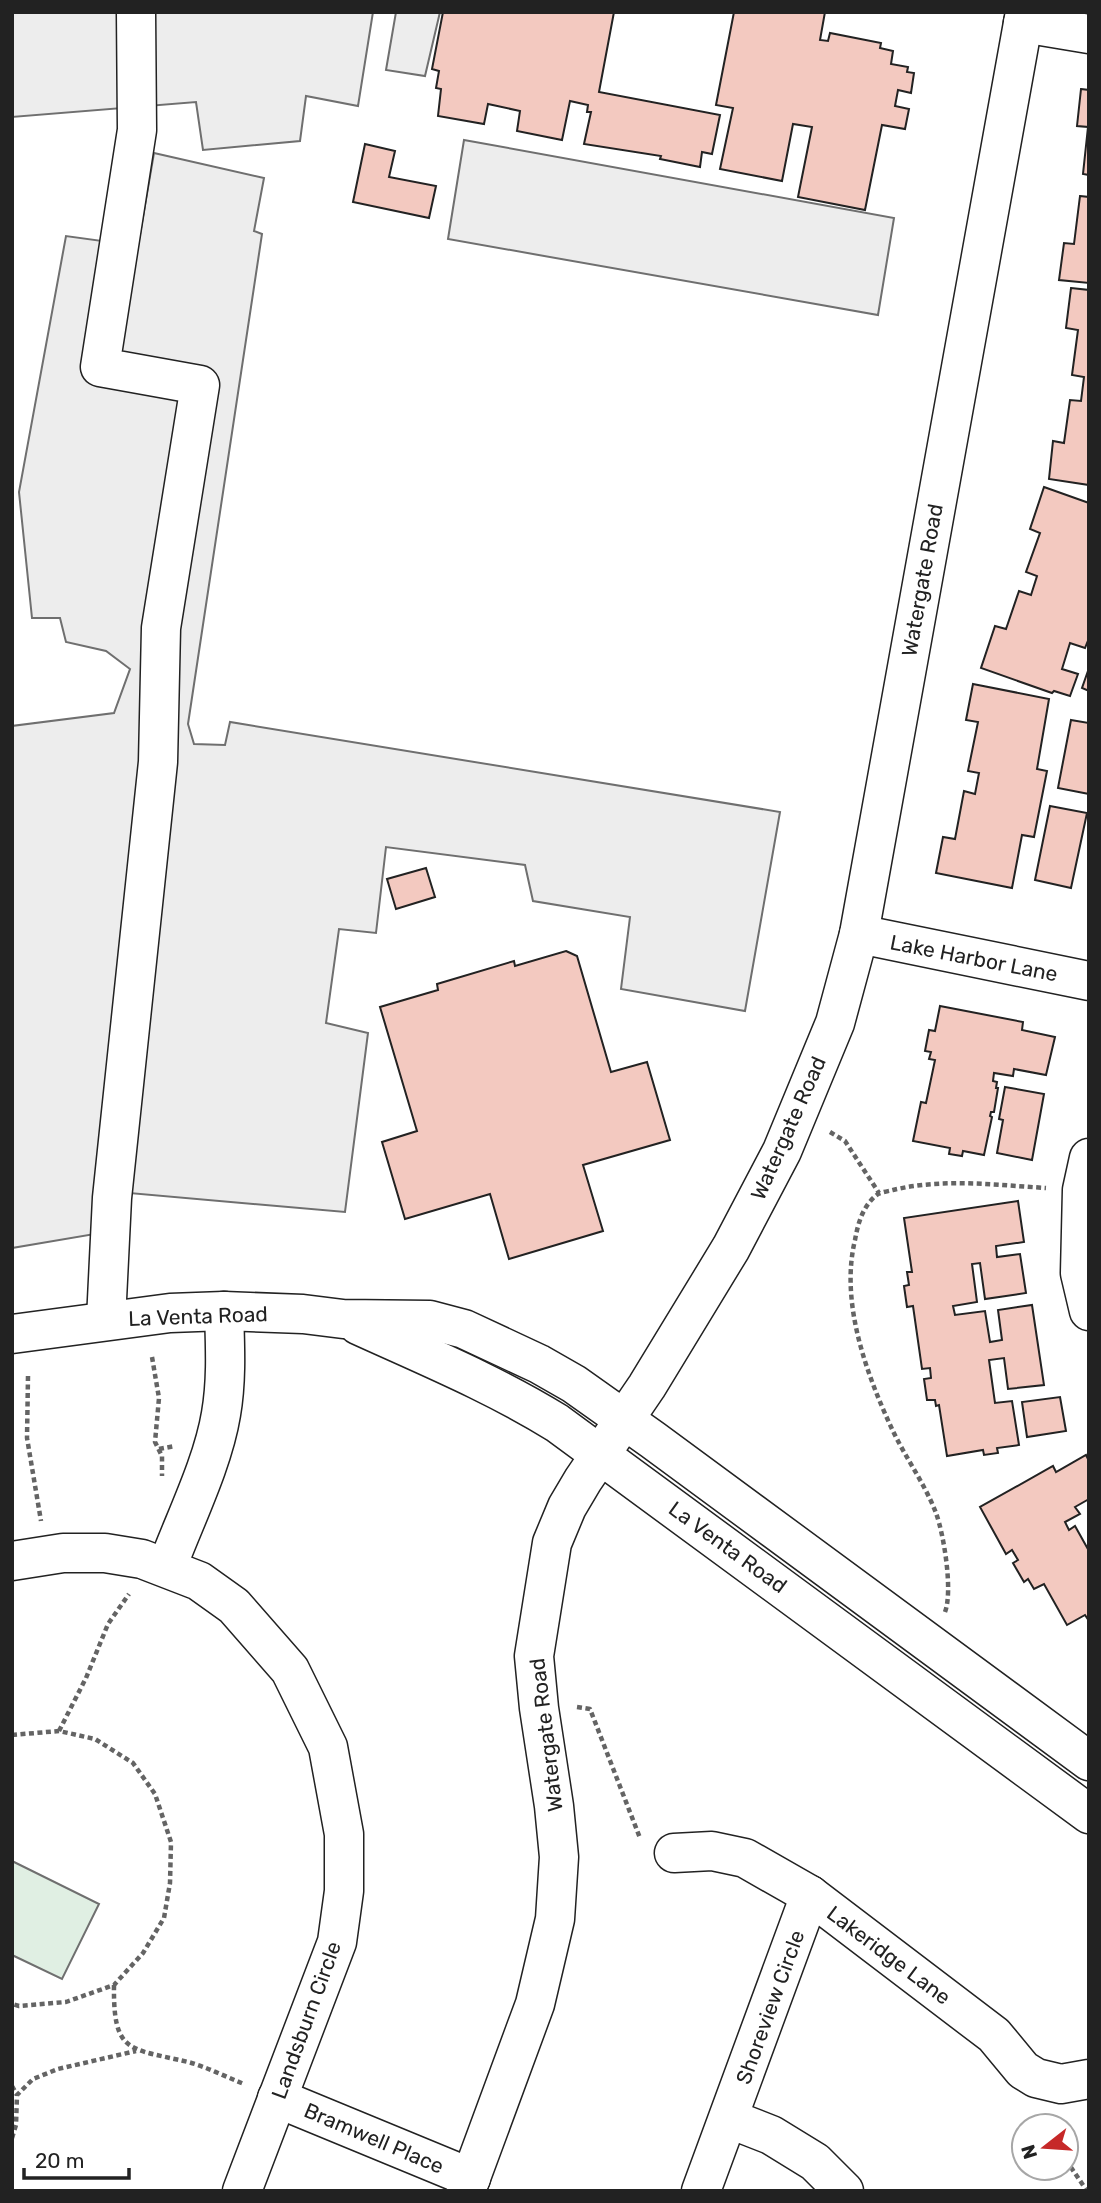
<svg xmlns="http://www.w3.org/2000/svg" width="1101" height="2203" viewBox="0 0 1101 2203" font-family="Rubik,sans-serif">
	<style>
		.green { fill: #e0efe3; stroke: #6f6f6f; stroke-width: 2 }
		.parking { fill: #ededed; stroke: #6f6f6f; stroke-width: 2 }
		.building { fill: #f3c9c0; stroke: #222; stroke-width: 2 }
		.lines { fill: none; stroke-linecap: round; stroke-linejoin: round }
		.minor-casing { stroke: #222; stroke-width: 41 }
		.path { stroke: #646464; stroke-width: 4.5; stroke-dasharray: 5 3.5; stroke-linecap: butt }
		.minor { stroke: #fff; stroke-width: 38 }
		.labels { text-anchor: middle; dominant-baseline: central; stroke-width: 5; stroke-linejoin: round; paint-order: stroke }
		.street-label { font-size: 21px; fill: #222; stroke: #fff }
	</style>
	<rect width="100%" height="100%" fill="#fff"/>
	<!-- green -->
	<path class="green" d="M12,1861L99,1904L62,1979L12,1955Z"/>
	<!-- parking -->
	<g class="parking">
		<path d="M12,12H373L358,106L306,96L300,141L203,150L196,102L12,117Z"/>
		<path d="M396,12H440L425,76L386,70Z"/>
		<path d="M464,140L894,218L878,315L448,239Z"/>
		<path d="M154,153L264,178L254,231L262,234L188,724L194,744L225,745L230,722L780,812L745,1011L621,989L630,917L533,901L525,865L386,847L376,933L339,929L326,1023L368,1033L345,1212L96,1190L95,1234L12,1248V726L114,713L130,669L106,651L66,642L60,618H32L19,492L66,236L138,246Z"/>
	</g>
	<!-- building -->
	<g class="building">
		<path d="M443,12H614L599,92L720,115L712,154L702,152L700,167L660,159L661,156L584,144L591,112H587L588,105L570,101L562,140L517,131L520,111L488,104L484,124L438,116L441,89L436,88L439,71L432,69Z"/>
		<path d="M734,12H825L820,40L828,41L830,33L881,43L880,48L893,51L891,64L908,67L907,72L914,73L911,93L898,90L895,106L909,109L905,129L882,125L865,210L798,197L812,127L793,124L782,181L720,169L733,108L716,105Z"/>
		<path d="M1081,89L1089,90V175L1083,174L1088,127L1077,126Z"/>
		<path d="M365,144L395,151L389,177L436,186L429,218L353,202Z"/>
		<path d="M1080,196L1089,197V283L1059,280L1064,243L1074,244Z"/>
		<path d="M1071,288L1089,290V485L1049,479L1053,441L1064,443L1070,400L1081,401L1084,377L1072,375L1078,330L1066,328Z"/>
		<path d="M1044,487L1089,503V638L1085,648L1070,643L1062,669L1078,674L1070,696L1054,691L1052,693L981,668L995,626L1006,629L1019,591L1031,595L1037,576L1026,572L1040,533L1030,529Z"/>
		<path d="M1089,668V691L1082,688Z"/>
		<path d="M973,684L1049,699L1037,769L1047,771L1034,837L1022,835L1012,888L936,873L943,837L955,839L964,791L975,794L979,773L968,771L978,722L966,720Z"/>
		<path d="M1071,720L1089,723V794L1058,788Z"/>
		<path d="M1050,806L1087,813L1071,888L1035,880Z"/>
		<path d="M426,868L435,897L396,909L387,879Z"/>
		<path d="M566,951L577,956L611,1072L647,1062L670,1140L583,1165L603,1231L509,1259L490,1194L405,1219L382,1142L417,1131L380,1007L438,990L437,984L514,961L515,966Z"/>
		<path d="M940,1006L1023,1022L1022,1030L1055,1037L1046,1075L1014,1069L1013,1076L994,1073L993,1081L997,1082L996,1088H998L994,1112H991L990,1116L992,1117L984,1155L963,1151L962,1156L949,1154L950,1148L913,1141L921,1102L926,1103L935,1060L929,1059L931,1052L925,1051L929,1030L935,1031Z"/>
		<path d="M1005,1087L1044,1094L1032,1160L997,1153L1003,1120L999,1119Z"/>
		<path d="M1018,1201L1024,1242L996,1246L997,1257L1020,1254L1026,1293L985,1299L980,1263L972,1264L977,1302L953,1306L955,1315L985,1311L990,1342L1002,1340L998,1310L1032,1305L1044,1385L1008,1389L1004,1358L989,1360L995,1403L1012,1401L1019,1445L997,1448L998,1453L984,1455L983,1450L947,1456L939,1405L936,1406L935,1400H927L924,1379L931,1378L930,1368L922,1369L913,1306L907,1307L904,1286L909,1285L907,1272H912L904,1218Z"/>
		<path d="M1060,1397L1066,1431L1027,1437L1022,1402Z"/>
		<path d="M1086,1455L1089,1461V1499L1075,1507L1080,1514L1065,1522L1069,1530L1075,1526L1089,1551V1621L1085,1615L1067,1625L1044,1584L1034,1589L1028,1579L1024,1582L1013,1563L1018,1560L1012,1550L1006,1554L980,1507L1053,1466L1056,1472Z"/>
	</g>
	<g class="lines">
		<!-- minor casing -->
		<g class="minor-casing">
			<g id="minor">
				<path d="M1023,23L1089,34"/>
				<path d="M859,934L1089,981"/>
				<path d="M1089,1158L1082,1190L1080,1273L1089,1311"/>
				<path d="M106,1320L112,1198L158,762L161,628L200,385L100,367L137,130L136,12"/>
				<path d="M358,1325C426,1356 494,1384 557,1423L1089,1814"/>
				<path d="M12,1334L170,1313L224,1311L303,1314L343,1319L430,1320L464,1329L539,1364L574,1384L653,1440L1089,1761"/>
				<path d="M12,1561L63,1553H105L142,1559L199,1581L234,1606L290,1670L328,1747L344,1834V1891L337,1942L242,2191"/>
				<path d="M167,1567C185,1519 213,1463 221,1414C227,1380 225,1344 224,1311"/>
				<path d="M674,1853L712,1851L745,1858L810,1895L994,2035L1023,2070L1036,2078L1061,2084L1089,2079"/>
				<path d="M277,2098L471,2178"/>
				<path d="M730,2119L771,2135L815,2162L844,2191"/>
				<path d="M466,2191L535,2004L555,1919L559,1857L554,1806L539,1708L534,1656L552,1543L567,1507L583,1480L647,1386L731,1248L782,1151L835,1023L859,934L1025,12"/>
				<path d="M701,2191L810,1895"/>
			</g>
		</g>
		<!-- path -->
		<g class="path">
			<path d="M830,1132L845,1141L879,1193"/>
			<path d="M152,1357L159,1398L155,1442L162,1456V1476"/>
			<path d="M28,1376L27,1438L41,1521"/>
			<path d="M159,1449L175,1446"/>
			<path d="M945,1612C953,1591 944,1535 936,1513C925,1484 905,1457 892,1429C866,1373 840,1302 855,1240C858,1223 863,1205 878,1194C882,1192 889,1191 893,1190C943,1178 996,1185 1046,1188"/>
			<path d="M577,1707L590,1709L640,1838"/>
			<path d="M59,1731L86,1678L108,1624L129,1594"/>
			<path d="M12,1735L59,1731L95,1739L133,1763L155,1794L171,1842L170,1883L164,1918L143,1953L114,1985L66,2002L19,2006L12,2004"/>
			<path d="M114,1985C113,2054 129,2048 188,2062C207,2067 226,2077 244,2084"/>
			<path d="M12,2086L17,2095"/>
			<path d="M12,2138L16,2125L17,2095L33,2079L58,2069L136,2051"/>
			<path d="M1066,2160L1087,2191"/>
		</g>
		<!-- minor -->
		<use href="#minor" class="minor"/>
	</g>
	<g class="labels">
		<!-- street labels -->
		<g class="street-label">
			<text transform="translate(922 580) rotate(-80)">Watergate Road</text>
			<text transform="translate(974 958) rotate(11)">Lake Harbor Lane</text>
			<text transform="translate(788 1128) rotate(-66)">Watergate Road</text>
			<text transform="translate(198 1316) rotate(-2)">La Venta Road</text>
			<text transform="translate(728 1547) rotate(36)">La Venta Road</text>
			<text transform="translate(546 1735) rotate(-97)">Watergate Road</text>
			<text transform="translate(889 1955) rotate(37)">Lakeridge Lane</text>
			<text transform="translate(770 2007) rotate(-70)">Shoreview Circle</text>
			<text transform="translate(306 2020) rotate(-70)">Landsburn Circle</text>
			<text transform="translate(374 2138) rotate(23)">Bramwell Place</text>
		</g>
	</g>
	<!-- border -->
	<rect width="1101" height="2203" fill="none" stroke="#222222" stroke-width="28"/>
	<!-- north arrow -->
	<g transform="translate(1045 2147) rotate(253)"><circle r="33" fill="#ffffff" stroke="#a7a7a7" stroke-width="2"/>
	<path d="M0-5L12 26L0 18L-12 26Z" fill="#c62828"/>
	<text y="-10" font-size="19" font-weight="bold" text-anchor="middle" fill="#222222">N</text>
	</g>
	<!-- scale -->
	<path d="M24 2168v10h105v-10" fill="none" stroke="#222222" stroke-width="3.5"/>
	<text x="35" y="2168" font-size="21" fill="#222222" stroke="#ffffff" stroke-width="5" paint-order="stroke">20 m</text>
</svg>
